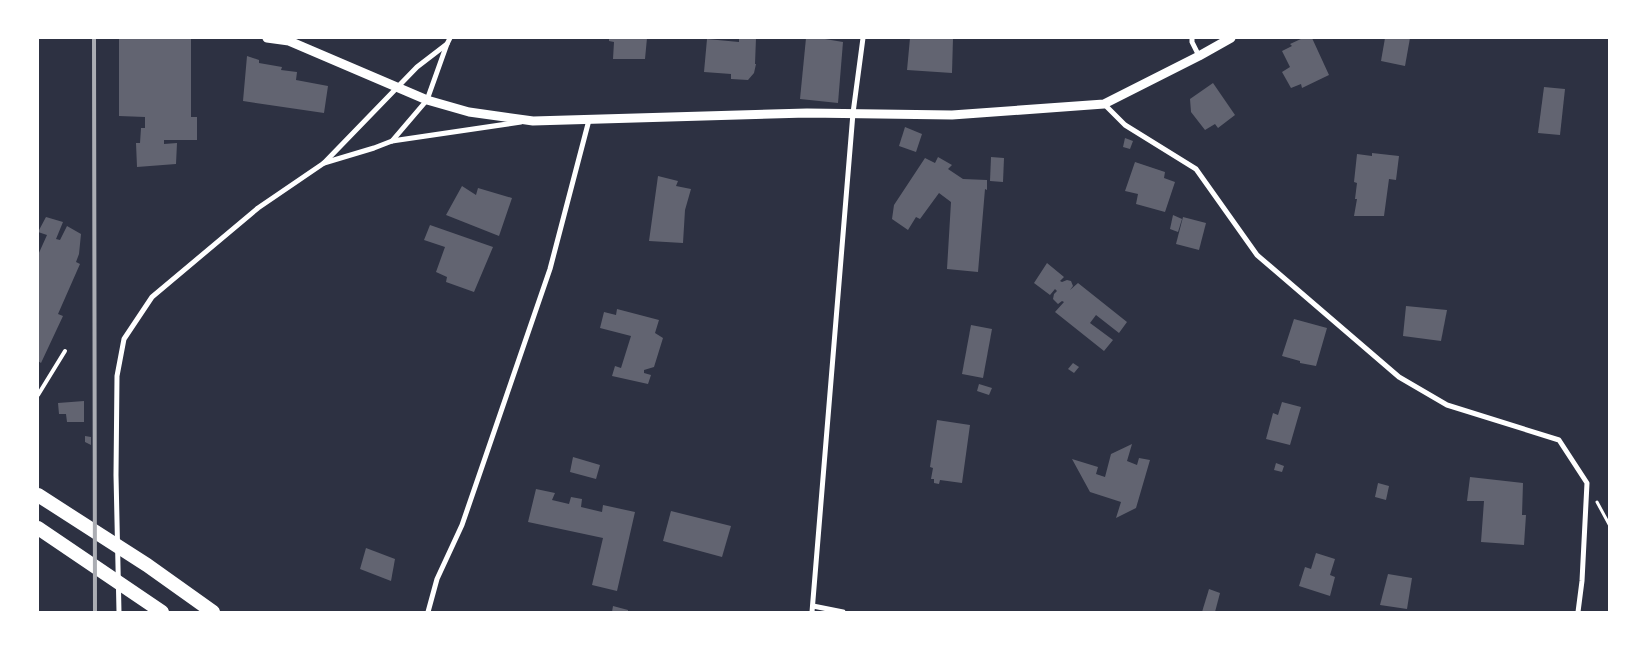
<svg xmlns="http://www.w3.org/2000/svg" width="1647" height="650" viewBox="0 0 1647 650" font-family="Rubik,sans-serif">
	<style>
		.building { fill: #626471 }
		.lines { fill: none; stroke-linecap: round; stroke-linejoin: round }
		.path { stroke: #fff; stroke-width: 3 }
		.service { stroke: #fff; stroke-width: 4 }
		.minor { stroke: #fff; stroke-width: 5 }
		.tertiary { stroke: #fff; stroke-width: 9 }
		.trunk { stroke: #fff; stroke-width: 14 }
		.rail { stroke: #abadb3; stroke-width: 4 }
	</style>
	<rect width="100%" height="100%" fill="#2d3142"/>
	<!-- building -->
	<g class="building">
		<path d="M119,38H191V117H197V140H164V144L177,143L176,164L137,167L136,143H140L141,128H145V117L119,116Z"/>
		<path d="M609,38H647L645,59H613L614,42L609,41Z"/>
		<path d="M739,38H756L755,64H756L754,73L748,80L731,79V74L704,72L707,39L739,42Z"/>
		<path d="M806,38H819L843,42L838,103L800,99Z"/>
		<path d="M910,38H953L952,73L907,70Z"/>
		<path d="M1303,38H1312L1329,75L1302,88L1301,84L1291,88L1282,72L1290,67L1282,51L1292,46L1290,44Z"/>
		<path d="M1385,38H1410L1405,66L1381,61Z"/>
		<path d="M247,56L259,60V63L282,67L281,70L297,72L296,80L328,86L324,113L243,101Z"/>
		<path d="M1213,83L1235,115L1218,128L1215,124L1205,130L1191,112L1190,99Z"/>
		<path d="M1544,87L1565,89L1560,135L1538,133Z"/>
		<path d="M905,127L922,134L916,152L899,146Z"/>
		<path d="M1125,138L1133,141L1130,149L1123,147Z"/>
		<path d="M1372,153L1399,156L1396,180L1389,179L1384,216H1354L1357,199H1355L1357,183L1354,182L1357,154L1372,156Z"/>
		<path d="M938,157L952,165L948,169L963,179L987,180V190L985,189L978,272L947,269L951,202L939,193L920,219L916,217L908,230L892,219L894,205L925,158L935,163Z"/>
		<path d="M991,157L1004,158L1003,182L990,181Z"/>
		<path d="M1135,162L1165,172L1164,178L1175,182L1165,212L1136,204L1138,194L1125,191Z"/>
		<path d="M658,176L678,181L676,186L691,189L685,210L683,243L649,241Z"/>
		<path d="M462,186L476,195L478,188L512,198L499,236L446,215Z"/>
		<path d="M1173,215L1182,219L1178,232L1170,229Z"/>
		<path d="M46,217L63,222L56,239L60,240L67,226L81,234L79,254L76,262L80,264L58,314L63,316L41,363L38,361V255L47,235L38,232Z"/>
		<path d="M1183,217L1206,223L1199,250L1176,244Z"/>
		<path d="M430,225L493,247L474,292L446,282L447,277L436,272L445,247L424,240Z"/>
		<path d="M1047,263L1064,277L1060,281L1062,282L1067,280L1071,281L1073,286L1070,290L1078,283L1127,322L1119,333L1096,315L1090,323L1113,340L1104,351L1055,312L1064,302L1062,301L1058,304L1053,299L1054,294L1057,291L1055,289L1050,295L1034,283Z"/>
		<path d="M1406,306L1447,310L1441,341L1403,336Z"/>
		<path d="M617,309L659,320L655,333L663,338L654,367L644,370V373L651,375L648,384L612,376L615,366L621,368L631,336L600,328L604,312L616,315Z"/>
		<path d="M1294,319L1327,328L1316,366L1300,363V361L1282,356Z"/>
		<path d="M971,325L992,329L983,378L962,374Z"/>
		<path d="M1073,363L1079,367L1074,373L1068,369Z"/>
		<path d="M979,384L992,388L989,395L977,391Z"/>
		<path d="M84,401V422H67L66,414H59L58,403Z"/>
		<path d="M1282,402L1301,407L1290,445L1266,439L1273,413L1278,415Z"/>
		<path d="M937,420L970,425L962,483L940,480L939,484L934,483V479H931L933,468L930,467Z"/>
		<path d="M85,436L91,437V445L85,442Z"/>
		<path d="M1132,444L1127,461L1137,465L1139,458L1150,460L1136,508L1116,518L1121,502L1090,492L1072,459L1098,467L1096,474L1105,477L1111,454Z"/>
		<path d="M573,457L600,465L596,479L570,472Z"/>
		<path d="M1276,463L1284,466L1282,472L1274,470Z"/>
		<path d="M1470,477L1523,483L1522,515H1526L1524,545L1481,542L1484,501H1467Z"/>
		<path d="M1378,483L1389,486L1386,500L1375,497Z"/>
		<path d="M536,489L555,493L552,500L569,504L571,497L582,499L581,507L602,512L603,505L635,512L617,591L592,585L603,538L528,522Z"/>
		<path d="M671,511L731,526L722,557L663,541Z"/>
		<path d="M366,548L395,559L391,581L360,569Z"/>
		<path d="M1316,553L1335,559L1330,575L1335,577L1330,596L1299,586L1305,567L1311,569Z"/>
		<path d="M1388,574L1412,578L1407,609L1380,605Z"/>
		<path d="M1209,589L1220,593L1215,612H1202Z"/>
		<path d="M613,606L628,610V612H612Z"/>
	</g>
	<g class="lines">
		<!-- path -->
		<path class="path" d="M1597,502L1610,526"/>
		<!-- service -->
		<path class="service" d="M38,395L65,351"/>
		<!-- minor -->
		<g class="minor">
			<path d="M1192,38V42L1199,56"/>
			<path d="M1104,104L1125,125L1196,169L1257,255L1399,377L1447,405L1559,440L1587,483L1582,581L1578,612"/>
			<path d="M392,141L427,100L447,44L450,38"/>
			<path d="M324,163L374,148L392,141L521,122"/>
			<path d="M813,606L843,612"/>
			<path d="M119,612L116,475L117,376L124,339L152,297L258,208L324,163L417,67L447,44"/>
			<path d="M428,612L437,579L462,525L550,269L589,120"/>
			<path d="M812,612L853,113L863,38"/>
		</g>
		<!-- tertiary -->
		<path class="tertiary" d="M267,38L289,41L427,100L469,112L533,121L807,113L952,115L1104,104L1199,56L1231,38"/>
		<!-- trunk -->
		<g class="trunk">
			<path d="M38,495L147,565L213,612"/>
			<path d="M38,528L162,612"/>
		</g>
		<!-- rail -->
		<path class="rail" d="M94,38L95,612"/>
	</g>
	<!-- border -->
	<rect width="1647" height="650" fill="none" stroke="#ffffff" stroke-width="78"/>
</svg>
